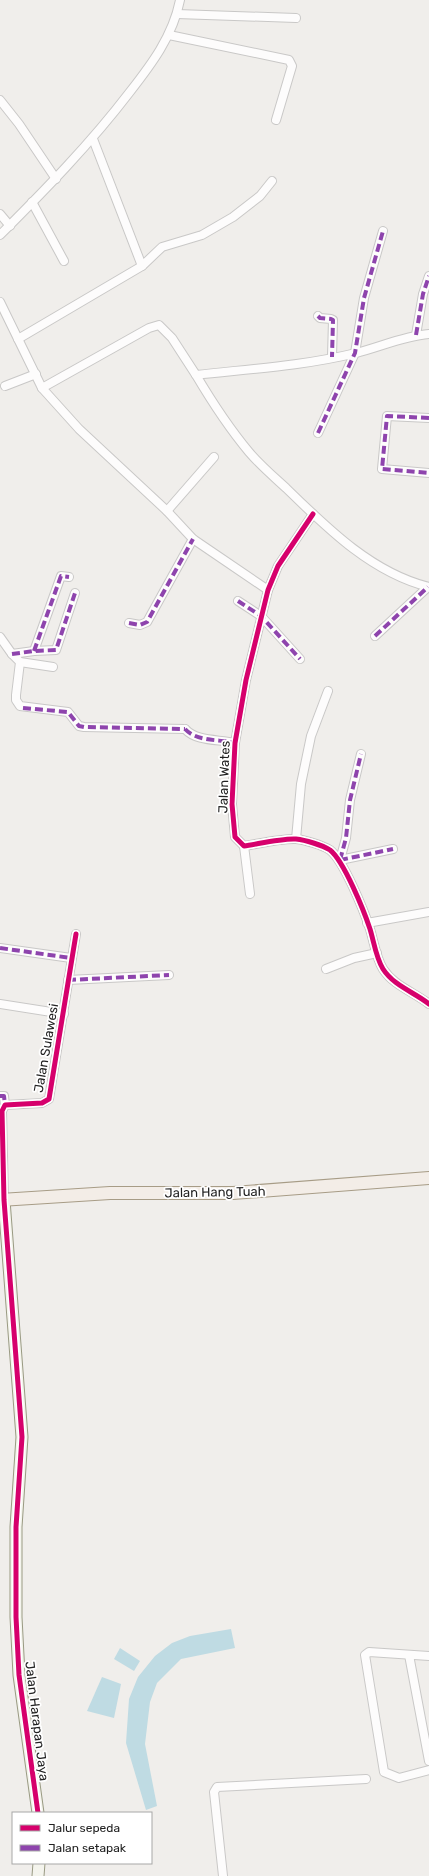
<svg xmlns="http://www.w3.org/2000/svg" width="429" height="1876" viewBox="0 0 429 1876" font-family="Rubik,sans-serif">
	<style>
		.water { fill: #bfdbe3 }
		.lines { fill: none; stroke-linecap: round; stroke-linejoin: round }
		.street-casing { stroke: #c9c8c7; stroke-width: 10 }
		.secondary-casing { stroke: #999a82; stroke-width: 13 }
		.primary-casing { stroke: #a79c86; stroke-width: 14 }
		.street { stroke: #fdfcfc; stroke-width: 8 }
		.secondary { stroke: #f4f4ed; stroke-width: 11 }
		.primary { stroke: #f3ede7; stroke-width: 12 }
		.quiet { stroke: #8e44ad; stroke-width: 4; stroke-dasharray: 8 4; stroke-linecap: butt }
		.cycleway-casing { stroke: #fff; stroke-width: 8 }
		.cycleway { stroke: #d6006c; stroke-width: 5 }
		.labels { text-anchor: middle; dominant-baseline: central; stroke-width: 3.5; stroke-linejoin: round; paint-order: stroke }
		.street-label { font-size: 13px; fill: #222; stroke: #fff }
	</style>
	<rect width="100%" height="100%" fill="#f0eeeb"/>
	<!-- water -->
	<g class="water">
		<path d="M231,1629L235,1648L181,1659L157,1683L150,1702L145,1744L157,1806L146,1810L126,1743L129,1699L138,1677L155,1656L172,1643L190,1636Z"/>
		<path d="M120,1648L140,1661L134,1671L114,1659Z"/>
		<path d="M102,1677L121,1684L114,1718L87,1711Z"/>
	</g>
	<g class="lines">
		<!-- street casing -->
		<g class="street-casing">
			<g id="street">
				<path d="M177,14L296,18"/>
				<path d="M169,35L289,60L292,66L276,120"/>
				<path d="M0,100L19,124L56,179"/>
				<path d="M93,139L142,266"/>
				<path d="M32,202L64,261"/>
				<path d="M0,214L10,226"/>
				<path d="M0,235C45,190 90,144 129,93C151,65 173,36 180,0"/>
				<path d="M0,302L42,388L79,429L167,511L193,539L268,590"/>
				<path d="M318,316L320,318L331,319L333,320L332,357"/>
				<path d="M416,335L423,294L429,276"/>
				<path d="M18,339L142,266L162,247L202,235L233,217L260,196L272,181"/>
				<path d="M196,375C212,402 229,428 249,452C260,465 274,477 286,488C327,528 372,573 429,587"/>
				<path d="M5,386L36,374"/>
				<path d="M42,388L149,328L159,325L172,338L196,375C249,369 303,366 356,353C380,347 404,336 429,334"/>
				<path d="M429,418L387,416L382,469L429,473"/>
				<path d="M318,433L355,353L364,298L383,231"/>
				<path d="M167,511L214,457"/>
				<path d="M313,514L278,566L268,590L246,680L235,743L232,804L235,837L244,846C258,844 282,838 296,839C305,840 322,845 330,850C344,861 364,911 370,929C374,942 376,958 383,969C394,986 414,992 429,1004"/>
				<path d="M238,601L261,616L300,659"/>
				<path d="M129,623L140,625L147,622L193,539"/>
				<path d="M375,636L428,587"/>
				<path d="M0,637L12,654L20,662L16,695V700L20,706L68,712L79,726L84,727L185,729"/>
				<path d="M34,651L61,576L69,577"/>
				<path d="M12,654L34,651L56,650L75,593"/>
				<path d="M20,662L53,667"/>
				<path d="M185,729C197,742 219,739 235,743"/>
				<path d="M296,839L301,784L311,736L328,691"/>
				<path d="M244,846L250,894"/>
				<path d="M340,860L346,838L350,800L361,754"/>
				<path d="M340,860L393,849"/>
				<path d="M367,923L429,912"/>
				<path d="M0,948L71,958"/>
				<path d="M326,969L354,958L377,953"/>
				<path d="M68,980L169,975"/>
				<path d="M0,1004L64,1014"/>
				<path d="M0,1096H4L5,1105"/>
				<path d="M4,1200L2,1111L5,1105L42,1103L49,1099L76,934"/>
				<path d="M409,1655L429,1761"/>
				<path d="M429,1656L369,1652L365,1655L384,1772L399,1778L429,1770"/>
				<path d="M223,1876L214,1792L217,1787L366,1779"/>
			</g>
		</g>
		<!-- secondary casing -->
		<g class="secondary-casing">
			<g id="secondary">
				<path d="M4,1200L22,1437L16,1527V1617L19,1675L38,1813"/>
				<path d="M38,1876L39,1863"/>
			</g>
		</g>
		<!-- primary casing -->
		<g class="primary-casing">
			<path id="primary" d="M0,1200L110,1193H233L429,1178"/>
		</g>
		<!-- street -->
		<use href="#street" class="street"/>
		<!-- secondary -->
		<use href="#secondary" class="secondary"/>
		<!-- primary -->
		<use href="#primary" class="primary"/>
		<!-- quiet -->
		<g class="quiet">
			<path d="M318,316L320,318L331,319L333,320L332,357"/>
			<path d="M416,335L423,294L429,276"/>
			<path d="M429,418L387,416L382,469L429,473"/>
			<path d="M318,433L355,353L364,298L383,231"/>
			<path d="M238,601L261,616L300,659"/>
			<path d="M129,623L140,625L147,622L193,539"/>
			<path d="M375,636L428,587"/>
			<path d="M34,651L61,576L69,577"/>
			<path d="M12,654L34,651L56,650L75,593"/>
			<path d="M23,708L68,712L79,726L84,727L185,729"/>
			<path d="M185,729C197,742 219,739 235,743"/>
			<path d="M340,860L346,838L350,800L361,754"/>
			<path d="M340,860L393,849"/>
			<path d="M0,948L71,958"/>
			<path d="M68,980L169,975"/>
			<path d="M0,1096H4L5,1105"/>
		</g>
		<!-- cycleway casing -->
		<g class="cycleway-casing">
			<g id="cycleway">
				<path d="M313,514L278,566L268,590L246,680L235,743L232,804L235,837L244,846C258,844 282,838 296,839C305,840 322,845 330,850C344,861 364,911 370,929C374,942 376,958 383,969C394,986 414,992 429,1004"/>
				<path d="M38,1813L19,1675L16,1617V1527L22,1437L4,1200L2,1111L5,1105L42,1103L49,1099L76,934"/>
			</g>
		</g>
		<!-- cycleway -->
		<use href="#cycleway" class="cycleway"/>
	</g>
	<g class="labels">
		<!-- street labels -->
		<g class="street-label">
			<text transform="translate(224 777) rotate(-88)">Jalan Wates</text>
			<text transform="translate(46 1048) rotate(-80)">Jalan Sulawesi</text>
			<text transform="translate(215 1192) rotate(-1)">Jalan Hang Tuah</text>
			<text transform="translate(37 1721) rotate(83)">Jalan Harapan Jaya</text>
		</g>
	</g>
	<!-- legend -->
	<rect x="12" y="1812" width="140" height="52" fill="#ffffff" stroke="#a7a7a7"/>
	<rect x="20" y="1825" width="20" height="6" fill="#d6006c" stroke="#a7a7a7"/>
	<text x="48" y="1832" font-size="12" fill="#222222">Jalur sepeda</text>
	<rect x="20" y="1845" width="20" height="6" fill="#8e44ad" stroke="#a7a7a7"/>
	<text x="48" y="1852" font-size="12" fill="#222222">Jalan setapak</text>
</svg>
